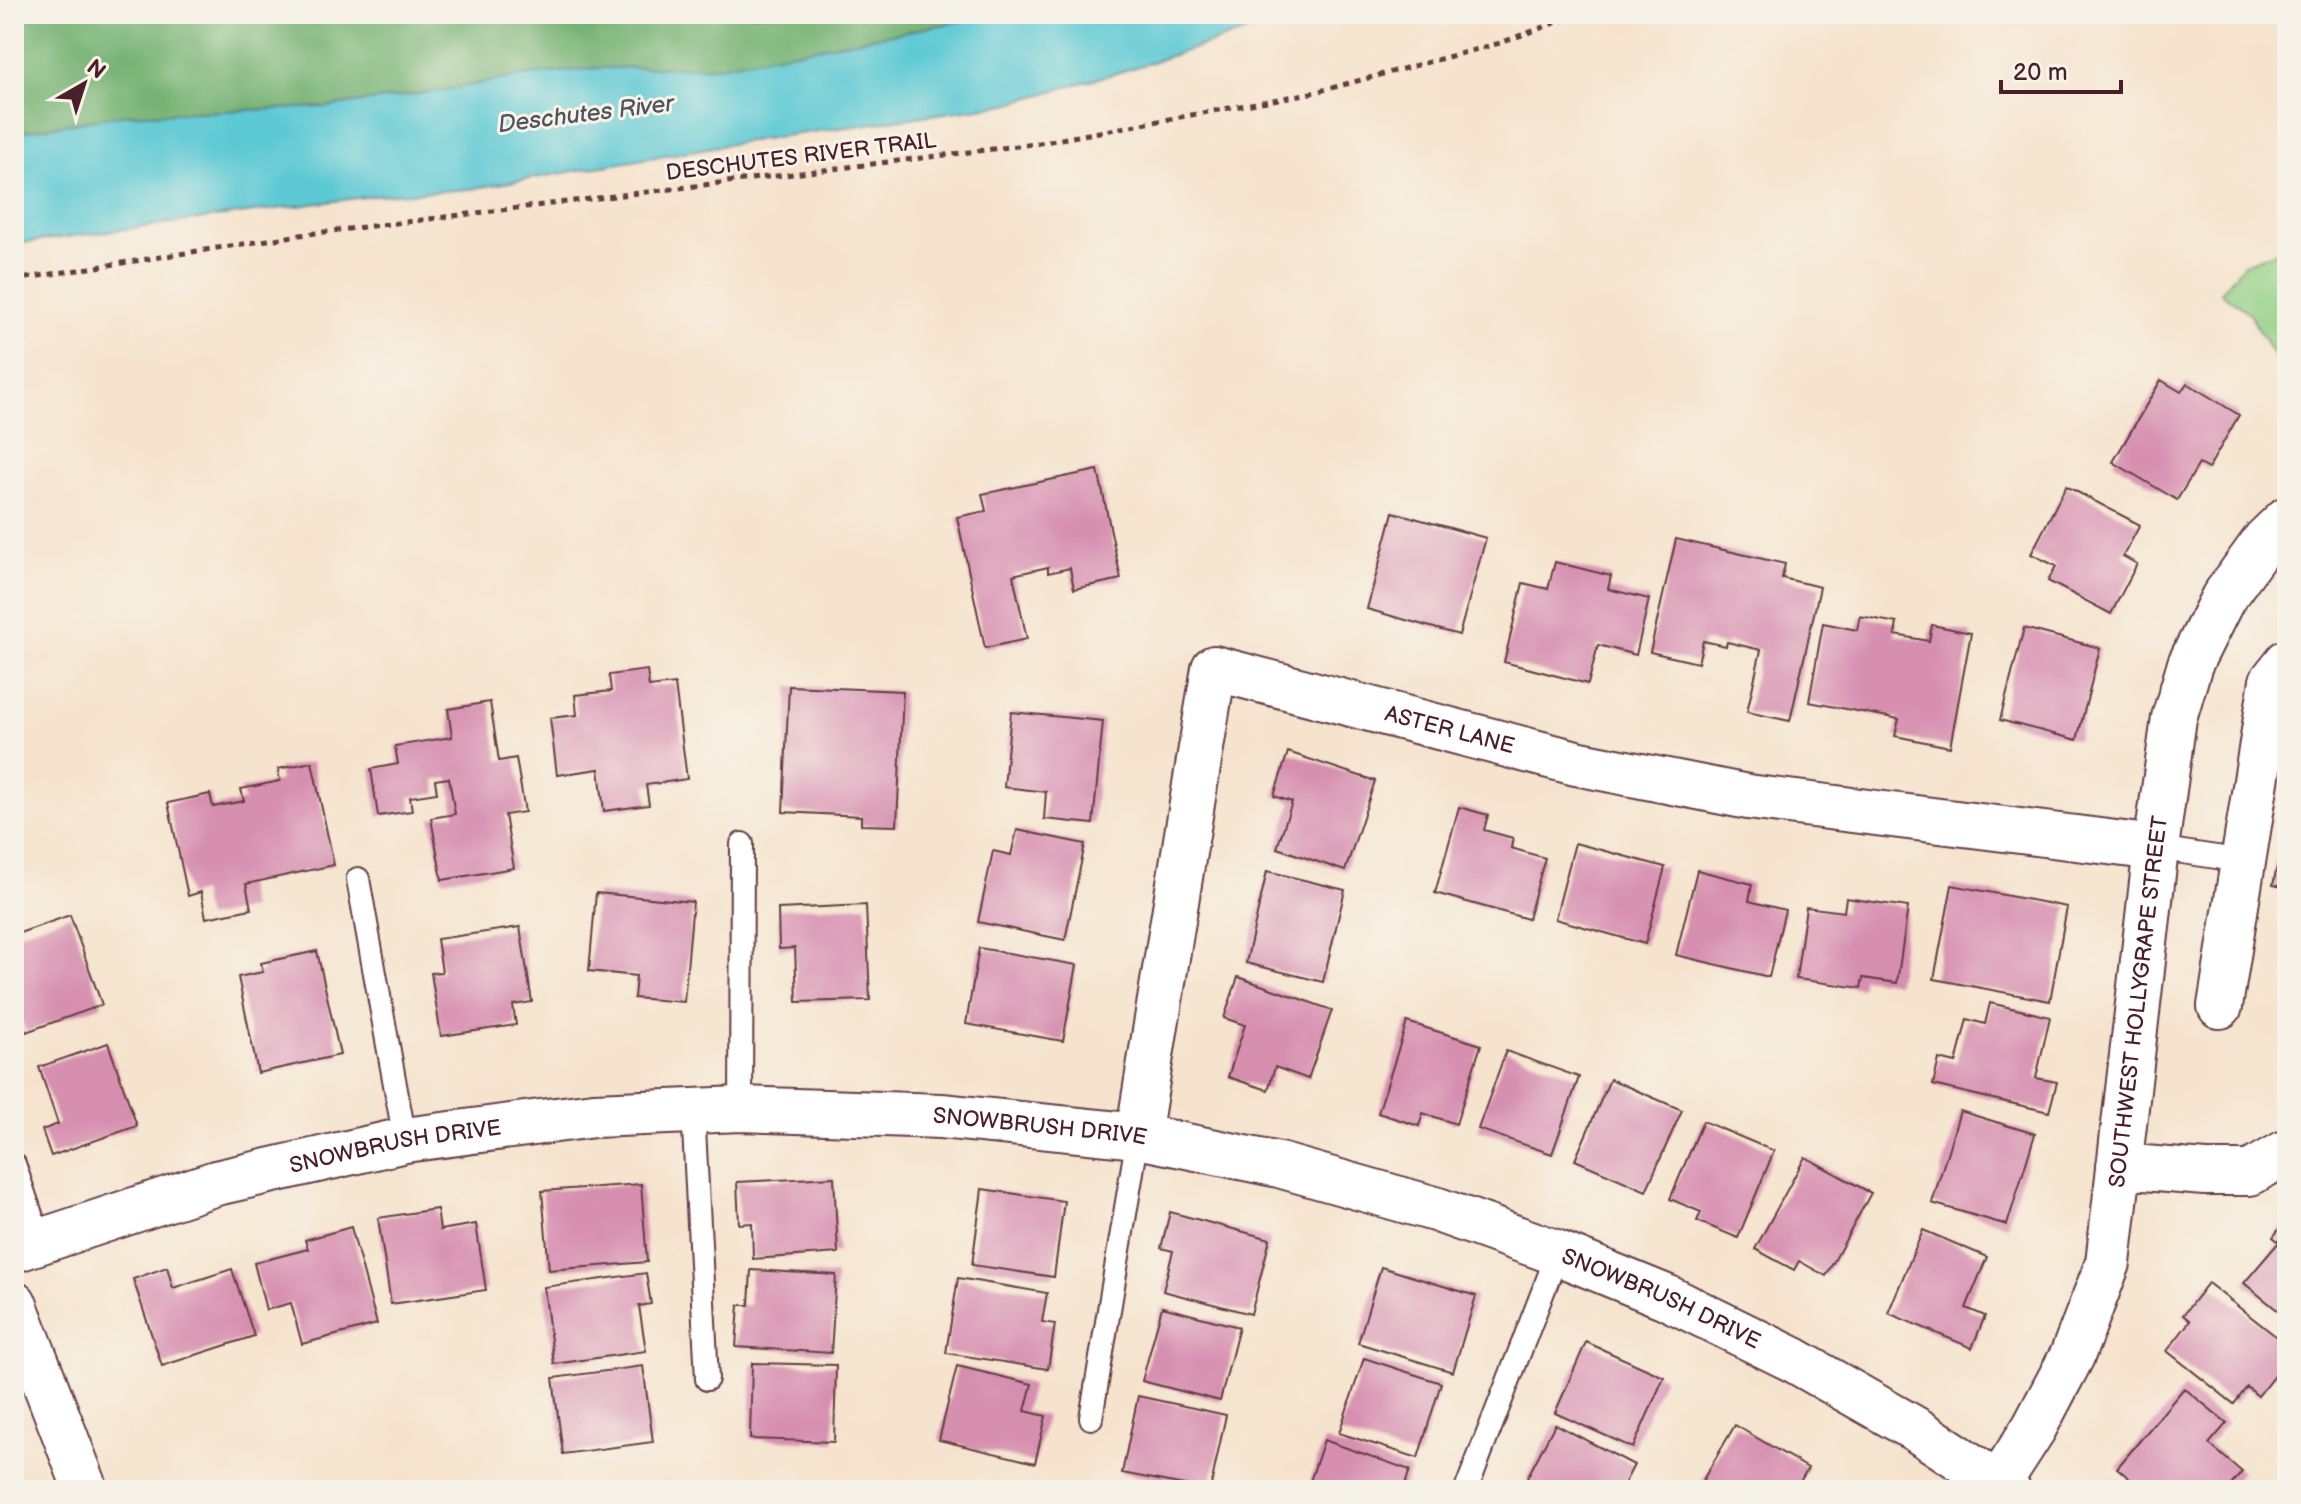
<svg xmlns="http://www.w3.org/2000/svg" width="2301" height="1504" viewBox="0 0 2301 1504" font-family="'Balsamiq Sans',sans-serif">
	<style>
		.green { fill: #93d086; stroke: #6e7858; stroke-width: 2 }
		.forest { fill: #76b273; stroke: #60684f; stroke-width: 2 }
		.water { fill: #5dc9d4; stroke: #547480; stroke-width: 2 }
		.building { fill: #d78fb0 }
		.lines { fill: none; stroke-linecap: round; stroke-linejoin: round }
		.lane-casing { stroke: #643c43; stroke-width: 26 }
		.street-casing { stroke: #643c43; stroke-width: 48 }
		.path { stroke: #643c43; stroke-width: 5; stroke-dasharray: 6 6; stroke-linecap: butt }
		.lane { stroke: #fff; stroke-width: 22 }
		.street { stroke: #fff; stroke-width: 44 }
		.labels { text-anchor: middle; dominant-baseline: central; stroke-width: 6; stroke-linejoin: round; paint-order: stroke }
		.street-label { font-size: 22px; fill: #4a1f2b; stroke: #f7f3e8 }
		.water-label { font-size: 24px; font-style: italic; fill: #50525e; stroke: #f7f3e8 }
	</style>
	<rect width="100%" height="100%" fill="#f7f3e8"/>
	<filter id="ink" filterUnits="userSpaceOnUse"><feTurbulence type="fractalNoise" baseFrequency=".0125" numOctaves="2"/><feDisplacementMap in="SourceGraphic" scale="16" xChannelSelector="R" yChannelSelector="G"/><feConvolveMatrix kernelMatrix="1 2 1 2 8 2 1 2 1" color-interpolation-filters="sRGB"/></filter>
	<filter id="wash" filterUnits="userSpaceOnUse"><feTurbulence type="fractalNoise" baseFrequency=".006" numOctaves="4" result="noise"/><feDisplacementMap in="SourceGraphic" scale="32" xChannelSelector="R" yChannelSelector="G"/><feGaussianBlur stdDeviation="1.8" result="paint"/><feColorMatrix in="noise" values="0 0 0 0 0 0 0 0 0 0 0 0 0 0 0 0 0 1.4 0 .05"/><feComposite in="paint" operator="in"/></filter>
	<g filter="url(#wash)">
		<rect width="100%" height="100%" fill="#f5e3cd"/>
		<!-- green -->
		<path class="green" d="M2287,248V379L2249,313L2221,292L2244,264Z"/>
		<!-- forest -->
		<path class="forest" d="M14,14H1001L713,67L598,68L520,76L447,90L328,107L122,115L14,133Z"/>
		<!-- water -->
		<path class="water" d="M1001,14H1301L1130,69L1007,104L742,142L470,189L380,195L14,244V133L122,115L328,107L447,90L520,76L598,68L713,67Z"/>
		<g id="blocks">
			<!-- building -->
			<g class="building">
				<path d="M2161,380L2181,392L2187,383L2239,415L2208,469L2199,464L2177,500L2113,462Z"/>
				<path d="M1098,470L1121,579L1074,589L1070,568L1048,573V567L1013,575L1027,639L985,648L957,517L986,511L982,494Z"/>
				<path d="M2066,486L2140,525L2123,556L2137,564L2111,614L2048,581L2056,566L2031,554Z"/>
				<path d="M1393,512L1486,538L1459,635L1367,609Z"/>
				<path d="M1676,539L1785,564L1782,578L1820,587L1790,721L1747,712L1761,650L1727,642L1726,646L1703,641L1698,663L1650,652Z"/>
				<path d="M1555,562L1611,576L1608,589L1649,599L1636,655L1598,645L1588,684L1504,662L1523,583L1548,589Z"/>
				<path d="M1860,616L1897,623L1895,635L1929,641L1932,625L1971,633L1950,747L1895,736L1899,719L1809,702L1823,623L1857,630Z"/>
				<path d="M2024,628L2100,648L2077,740L2000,720Z"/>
				<path d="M647,670L649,687L675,684L687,779L646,785L649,805L604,811L599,769L557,775L550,718L577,715L575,695L611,691L609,675Z"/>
				<path d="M789,686L903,691L897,826L861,825V816L783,812Z"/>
				<path d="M490,702L499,761L516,758L525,812L505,815L514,868L442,880L431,818L455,814L449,778L435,780L437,793L410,797L412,811L378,816L371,769L398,764L395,746L452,737L448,709Z"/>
				<path d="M1011,712L1103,721L1093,824L1044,819L1046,792L1004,787Z"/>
				<path d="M1288,752L1375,781L1345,871L1277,848L1292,802L1274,796Z"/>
				<path d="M312,762L334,865L246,884L251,909L206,918L201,892L188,896L168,803L210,794L213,807L244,801L241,789L280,781L278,769Z"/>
				<path d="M1459,807L1488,815L1484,830L1513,838L1511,848L1545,858L1528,919L1435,893Z"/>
				<path d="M1017,830L1085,844L1065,940L978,922L993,851L1011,855Z"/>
				<path d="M1575,843L1665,867L1645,944L1555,919Z"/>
				<path d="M2282,843L2287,844V888L2273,885Z"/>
				<path d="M1697,870L1752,884L1749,901L1785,910L1769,977L1676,955Z"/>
				<path d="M1267,871L1345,890L1323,982L1246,963Z"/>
				<path d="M1952,885L2067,907L2050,1001L1934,979Z"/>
				<path d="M596,893L693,902L684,1002L634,998L636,976L589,971Z"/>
				<path d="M1846,898L1908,907L1897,983L1863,978L1861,988L1796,979L1806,907L1844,912Z"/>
				<path d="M866,905L870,1000L797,1002L795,948L779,949L778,909Z"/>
				<path d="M70,915L102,1005L26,1032L14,1000V935Z"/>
				<path d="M520,927L532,1002L513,1005L516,1025L441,1036L431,973L442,972L437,939Z"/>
				<path d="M979,948L1077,965L1063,1041L966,1024Z"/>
				<path d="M317,951L340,1055L258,1073L238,977L263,972L261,963Z"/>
				<path d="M1238,977L1332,1010L1308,1079L1275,1067L1268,1090L1228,1077L1245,1025L1224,1018Z"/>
				<path d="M1990,1003L2050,1017L2036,1078L2057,1082L2049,1112L1933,1085L1939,1059L1956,1063L1967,1019L1985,1024Z"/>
				<path d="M1407,1022L1481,1045L1456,1124L1423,1113L1419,1126L1378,1113Z"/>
				<path d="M108,1043L137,1126L51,1156L42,1130L58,1124L39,1067Z"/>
				<path d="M1506,1051L1579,1077L1552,1154L1478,1129Z"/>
				<path d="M1610,1079L1682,1110L1646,1191L1575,1160Z"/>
				<path d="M1960,1111L2035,1134L2007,1225L1932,1203Z"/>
				<path d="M1703,1121L1774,1151L1738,1238L1697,1221L1701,1212L1670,1199Z"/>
				<path d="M1805,1157L1871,1193L1826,1276L1799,1261L1794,1270L1755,1249Z"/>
				<path d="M834,1177L838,1253L753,1259L752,1223L739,1224L737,1182Z"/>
				<path d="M641,1184L647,1262L549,1270L542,1191Z"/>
				<path d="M982,1189L1064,1201L1054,1277L972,1265Z"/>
				<path d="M437,1209L440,1230L476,1224L486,1290L391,1304L378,1218Z"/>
				<path d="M1170,1212L1270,1239L1251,1314L1163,1291L1173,1251L1161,1248Z"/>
				<path d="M2287,1219V1318L2244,1283L2279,1242L2273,1237Z"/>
				<path d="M351,1227L377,1324L302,1344L291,1303L266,1310L254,1263L308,1249L305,1240Z"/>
				<path d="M1923,1230L1987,1257L1966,1308L1985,1316L1972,1348L1888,1313Z"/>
				<path d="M167,1267L173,1288L232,1269L254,1336L162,1366L133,1279Z"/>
				<path d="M1381,1267L1476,1296L1453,1372L1358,1343Z"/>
				<path d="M751,1270L836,1275L831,1353L736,1347L739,1305H749Z"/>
				<path d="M646,1273L651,1304L639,1306L646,1351L554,1364L544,1287Z"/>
				<path d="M958,1278L1047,1293L1042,1322L1055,1324L1048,1369L946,1353Z"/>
				<path d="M2208,1283L2287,1345V1359L2258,1396L2247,1387L2234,1404L2167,1351L2190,1321L2183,1315Z"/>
				<path d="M1162,1307L1239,1327L1220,1401L1142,1381Z"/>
				<path d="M1586,1342L1664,1377L1633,1448L1555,1413Z"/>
				<path d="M1364,1358L1441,1383L1418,1458L1339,1433Z"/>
				<path d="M752,1363L836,1365L834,1442L750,1439Z"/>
				<path d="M643,1366L653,1442L563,1454L553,1378Z"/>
				<path d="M957,1366L1032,1384L1025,1411L1046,1416L1035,1463L939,1440Z"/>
				<path d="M2184,1388L2227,1423L2209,1444L2242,1472L2227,1490H2143L2117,1468Z"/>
				<path d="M1138,1396L1226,1415L1210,1490L1122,1473Z"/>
				<path d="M1555,1424L1634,1465L1621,1490H1529L1533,1482L1527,1478Z"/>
				<path d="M1735,1425L1808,1468L1795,1490H1697Z"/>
				<path d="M1324,1440L1410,1470L1403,1490H1307Z"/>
			</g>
		</g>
	</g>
	<g filter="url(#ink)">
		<use href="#blocks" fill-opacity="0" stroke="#643c43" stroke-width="2"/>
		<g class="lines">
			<!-- lane casing -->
			<g class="lane-casing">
				<g id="lane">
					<path d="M2156,848L2243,861"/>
					<path d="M358,879L405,1140"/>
					<path d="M693,1109L707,1379"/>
					<path d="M741,1109L742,844"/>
					<path d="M14,1164L40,1241"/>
					<path d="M1091,1418L1138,1136"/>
					<path d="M1466,1490L1558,1253"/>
				</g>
			</g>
			<!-- street casing -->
			<g class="street-casing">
				<g id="street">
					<path d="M2220,1006L2272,681L2287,662"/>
					<path id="s1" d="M1138,1136L1214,668L1576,763L1748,797L2156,848"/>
					<path d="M2119,1166L2206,1173H2250L2287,1152"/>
					<path id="s2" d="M14,1250L216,1183L405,1140L594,1115L741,1109L941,1116L1138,1136L1279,1165L1435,1209L1558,1253L1666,1297L1794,1360L1917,1430L2008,1490"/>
					<path d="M14,1303L86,1490"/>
					<path id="s3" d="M1994,1490L2034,1428L2072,1356L2108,1263L2156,848L2174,718L2190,664L2223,598L2265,540L2287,519"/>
				</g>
			</g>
			<!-- path -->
			<path class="path" d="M14,280L300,235L1034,144L1316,92L1500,43L1580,14"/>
			<!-- lane -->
			<use href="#lane" class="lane"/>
			<!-- street -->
			<use href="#street" class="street"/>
		</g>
	</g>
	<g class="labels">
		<!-- street labels -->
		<g class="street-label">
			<text transform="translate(801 157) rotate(-7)">DESCHUTES RIVER TRAIL</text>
			<text stroke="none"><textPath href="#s1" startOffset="718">ASTER LANE</textPath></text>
			<text stroke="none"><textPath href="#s3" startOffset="518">SOUTHWEST HOLLYGRAPE STREET</textPath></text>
			<text stroke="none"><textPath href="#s2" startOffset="1044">SNOWBRUSH DRIVE</textPath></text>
			<text stroke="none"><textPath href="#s2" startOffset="396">SNOWBRUSH DRIVE</textPath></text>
			<text stroke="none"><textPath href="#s2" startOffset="1692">SNOWBRUSH DRIVE</textPath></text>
		</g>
		<!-- water labels -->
		<g class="water-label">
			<text transform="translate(586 114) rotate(-7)">Deschutes River</text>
		</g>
	</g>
	<!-- margin -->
	<rect width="2301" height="1504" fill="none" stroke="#f7f3e8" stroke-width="48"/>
	<!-- north arrow -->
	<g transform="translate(84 84) rotate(39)" stroke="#f7f3e8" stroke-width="6" paint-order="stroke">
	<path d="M0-6L14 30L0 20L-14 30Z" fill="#4a1f2b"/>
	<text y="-12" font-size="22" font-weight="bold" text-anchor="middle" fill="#4a1f2b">N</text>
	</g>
	<!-- scale -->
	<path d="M2001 80v12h120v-12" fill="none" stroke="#4a1f2b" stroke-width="4"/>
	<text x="2013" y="80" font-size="24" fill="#4a1f2b" stroke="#f7f3e8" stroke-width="6" paint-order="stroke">20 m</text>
</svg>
